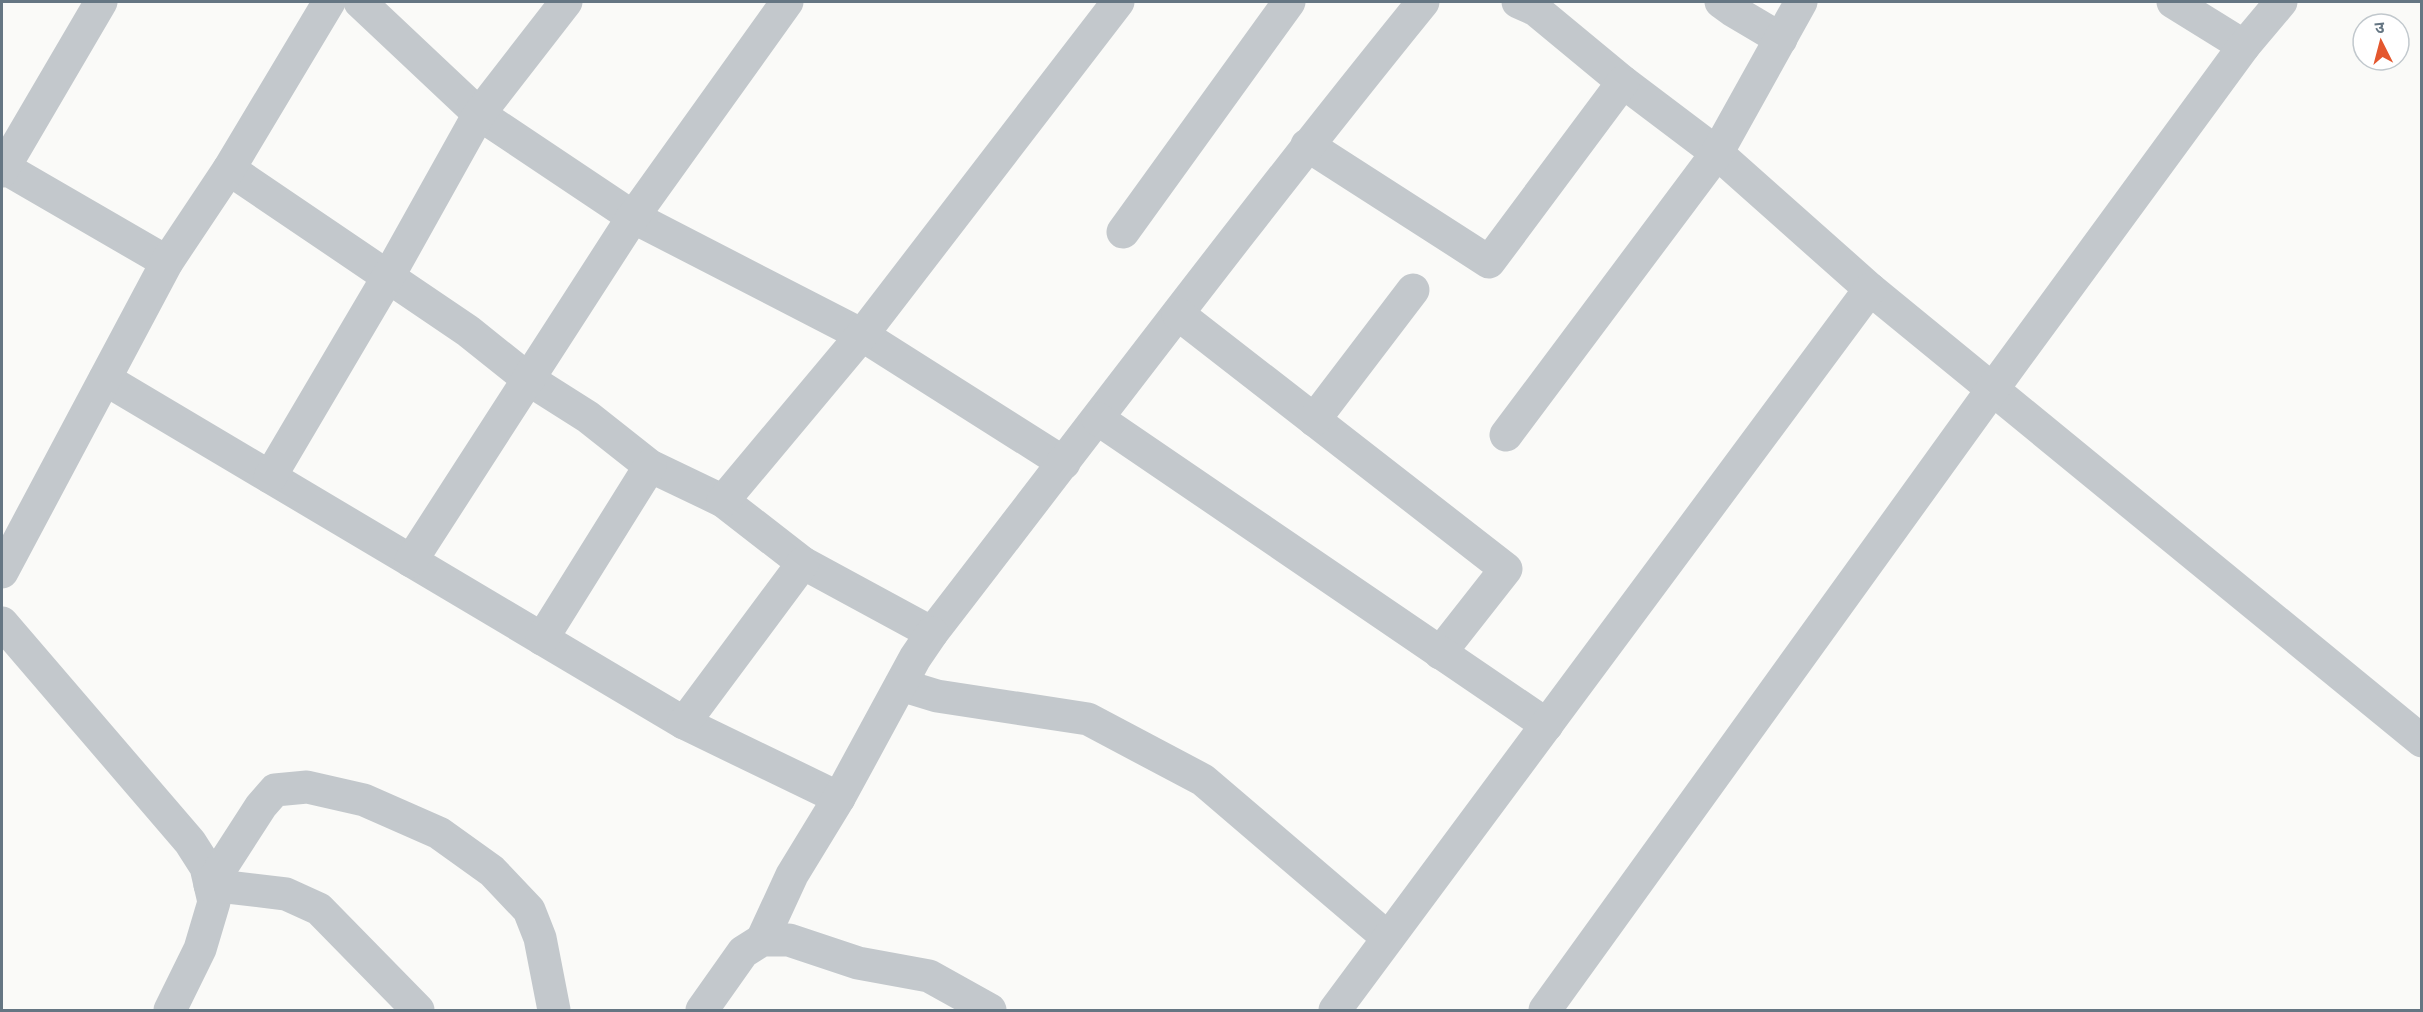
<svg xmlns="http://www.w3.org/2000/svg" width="2423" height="1012" viewBox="0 0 2423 1012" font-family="Raleway,'Noto Sans Devanagari',sans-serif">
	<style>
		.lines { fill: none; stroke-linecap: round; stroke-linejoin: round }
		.minor { stroke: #c3c8cc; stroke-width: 33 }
	</style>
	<rect width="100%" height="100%" fill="#fafaf8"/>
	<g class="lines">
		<!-- minor -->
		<g class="minor">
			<path d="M360,2L479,114L633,217L862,335L1064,463"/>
			<path d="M1518,2L1536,10L1623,82L1717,153L1870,289L2422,741"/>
			<path d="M1721,2L1732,10L1781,39"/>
			<path d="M2173,2L2244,46"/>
			<path d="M1307,145L1489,262L1623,82"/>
			<path d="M3,167L167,262"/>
			<path d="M229,169L468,331L528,379L588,417L650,466L723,501L803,563L932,633C1095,422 1255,209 1423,2"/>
			<path d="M2,171L101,2"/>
			<path d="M1123,232L1289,2"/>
			<path d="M1178,314L1506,569L1440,653"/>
			<path d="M105,379L684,723L839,798"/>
			<path d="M1098,419L1547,725"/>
			<path d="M1314,420L1413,290"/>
			<path d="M1506,435L1717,153L1801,2"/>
			<path d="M270,477L388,277L479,114L566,2"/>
			<path d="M723,501L862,335L1118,2"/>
			<path d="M411,561L633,217L787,2"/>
			<path d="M2,572L167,262L229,169L329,2"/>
			<path d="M2,623L190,842L206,867L214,902L200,949L170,1010"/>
			<path d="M542,639L650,466"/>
			<path d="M901,685L937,696L1088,719L1203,780L1388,938"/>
			<path d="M684,723L803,563"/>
			<path d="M762,940L792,875L839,798L915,658L932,633"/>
			<path d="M418,1010L319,909L286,894L210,885L261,806L275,790L307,787L364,800L439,833L492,871L529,910L540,938L554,1010"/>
			<path d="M702,1010L743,952L762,940H789L858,963L929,976L990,1010"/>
			<path d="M1335,1010L1870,289"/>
			<path d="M1545,1010L1992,390L2244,46L2281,2"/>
		</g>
	</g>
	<!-- border -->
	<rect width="2423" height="1012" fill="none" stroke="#657683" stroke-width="6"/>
	<!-- north arrow -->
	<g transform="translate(2381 42) rotate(354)"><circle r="28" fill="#ffffff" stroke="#c1c8cd" stroke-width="1.5"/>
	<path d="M0-4.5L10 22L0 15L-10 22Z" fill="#e4572e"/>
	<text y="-9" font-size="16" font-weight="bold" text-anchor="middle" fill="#657683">उ</text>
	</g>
</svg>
